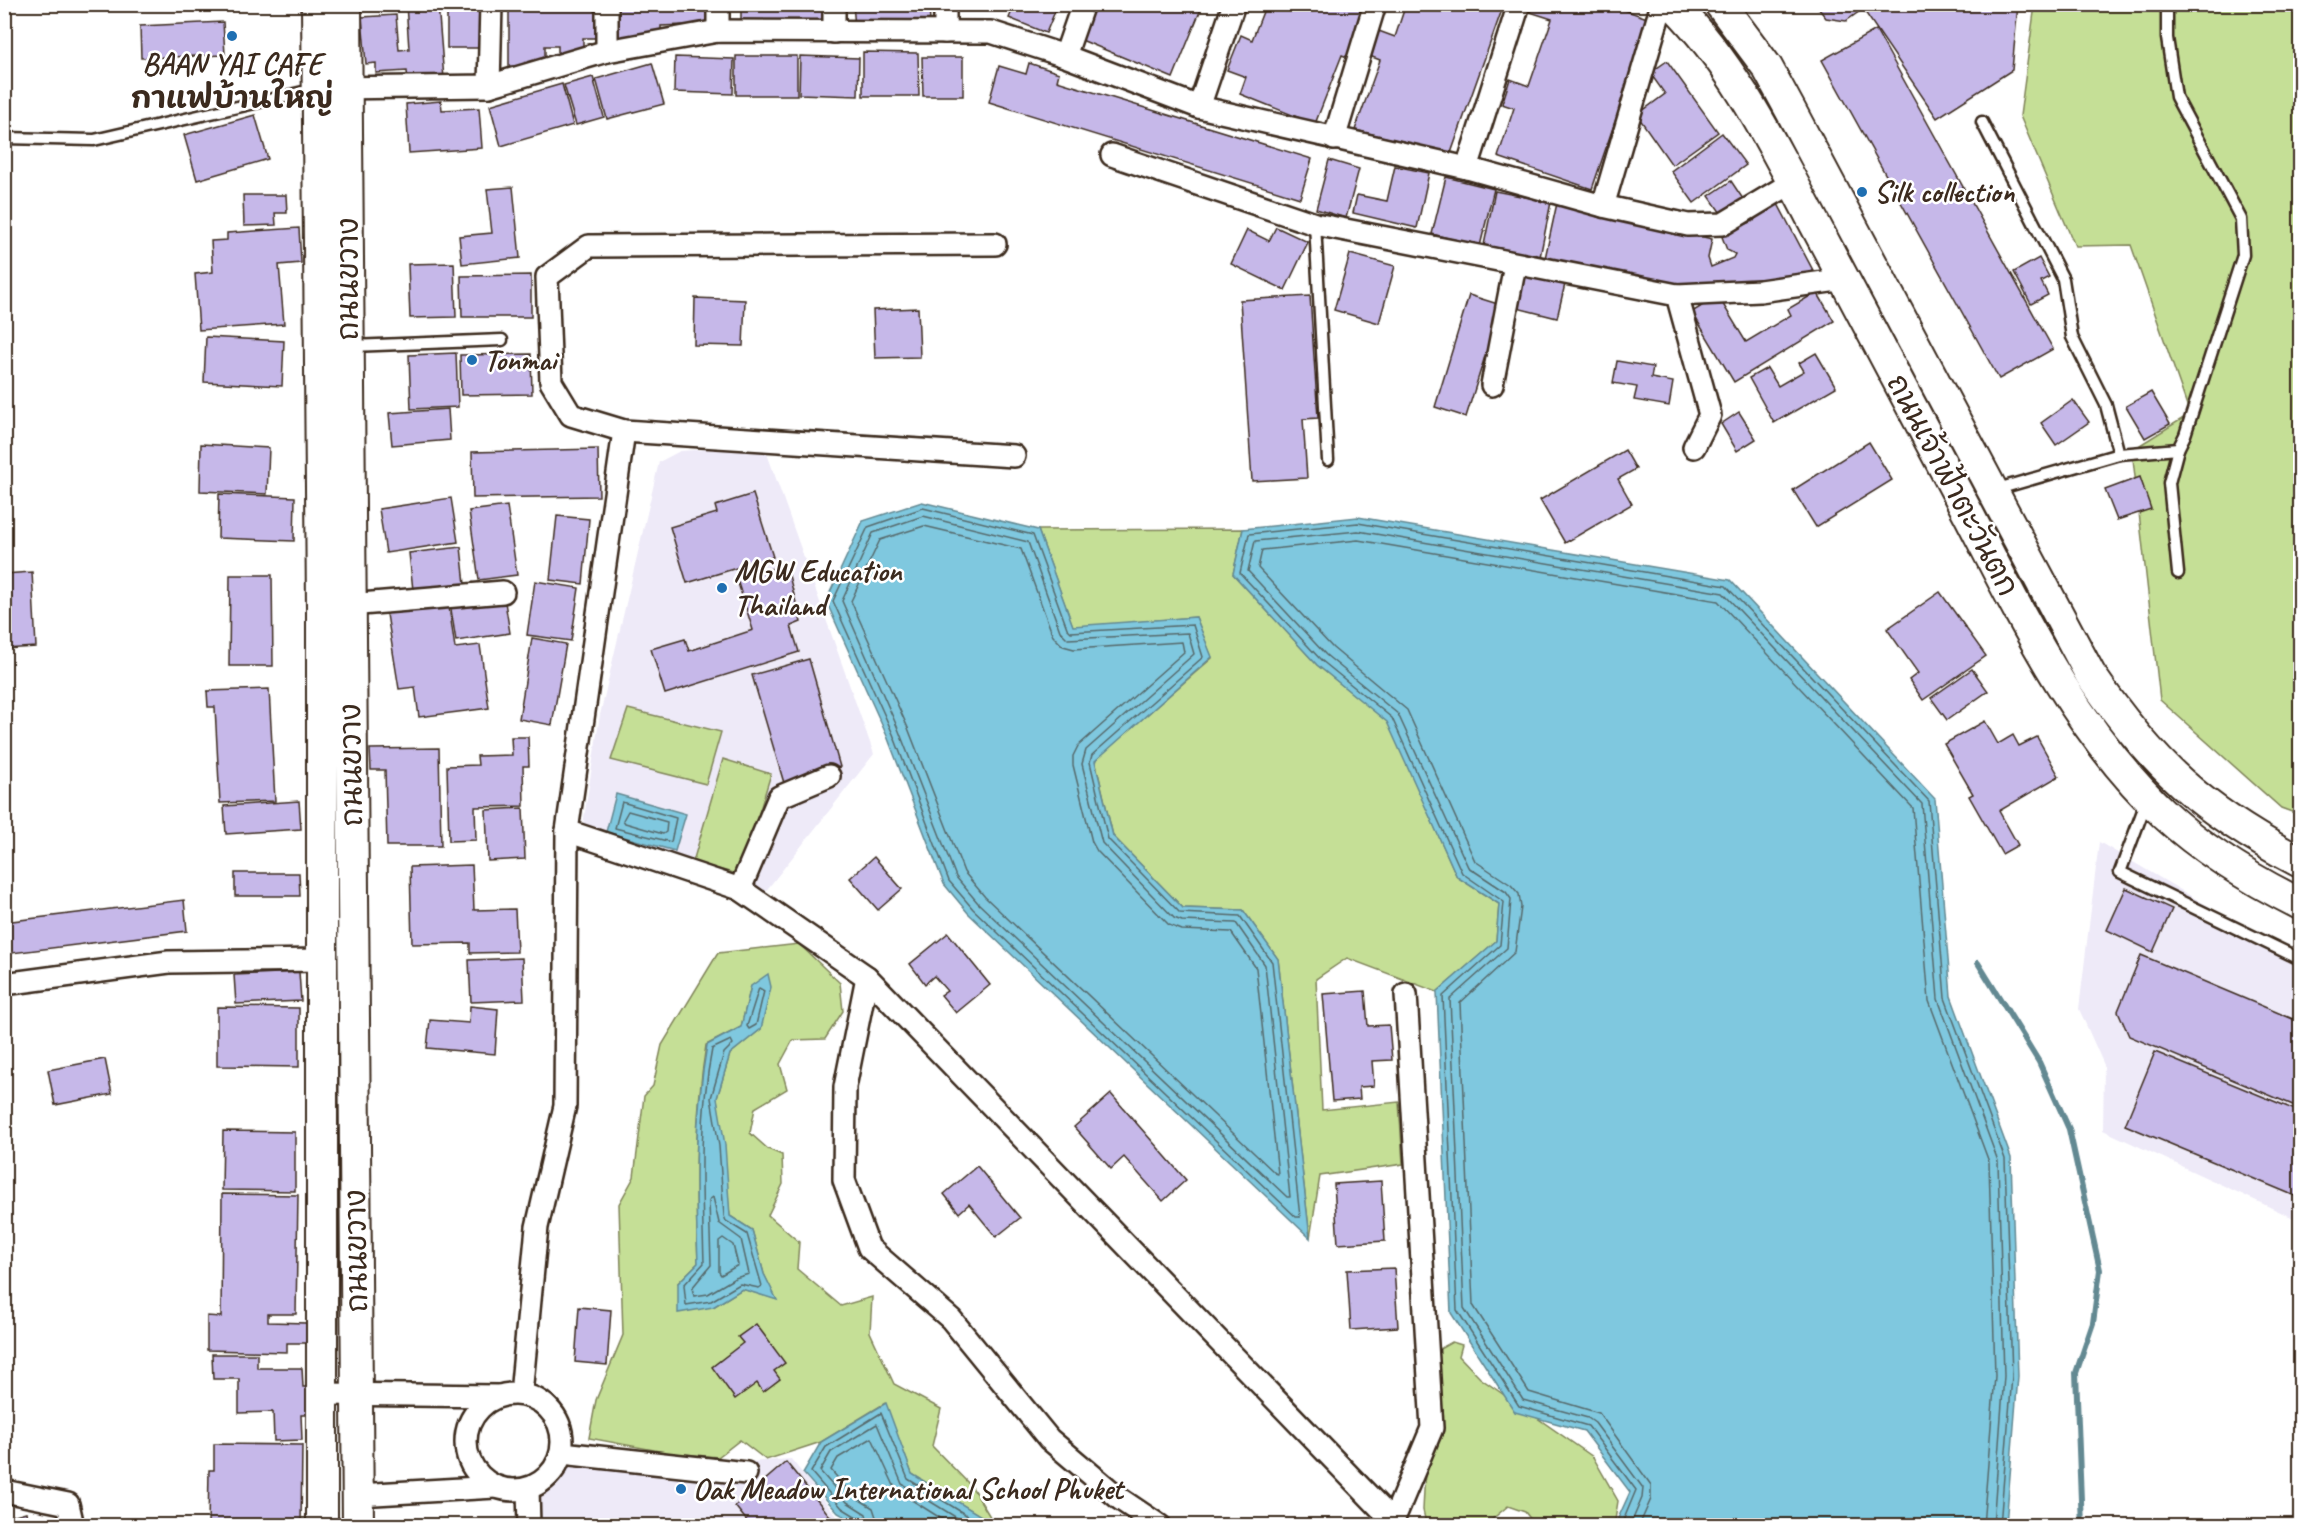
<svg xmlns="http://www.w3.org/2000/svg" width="2305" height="1530" viewBox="0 0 2305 1530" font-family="Caveat,'Playpen Sans Thai',sans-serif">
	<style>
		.built { fill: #eeeaf8 }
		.green { fill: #c5df96; stroke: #80845a; stroke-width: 1.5; fill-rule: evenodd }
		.water { fill: #7fc8df; stroke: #648992; stroke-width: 1.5 }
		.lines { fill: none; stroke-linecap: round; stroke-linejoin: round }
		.shore { stroke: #56696b; stroke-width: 1.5 }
		.stream { stroke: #648992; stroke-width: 6 }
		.building { fill: #c6b8e9; stroke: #3b2a1e; stroke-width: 1.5 }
		.lane-casing { stroke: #3b2a1e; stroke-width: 15 }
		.street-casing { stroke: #3b2a1e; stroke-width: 26 }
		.secondary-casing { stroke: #3b2a1e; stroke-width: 34 }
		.lane { stroke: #fff; stroke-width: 10 }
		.street { stroke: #fff; stroke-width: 21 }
		.secondary { stroke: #fff; stroke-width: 30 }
		.poi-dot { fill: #1f6fb2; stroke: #fff; stroke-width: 2 }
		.labels { text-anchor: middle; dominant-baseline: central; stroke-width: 5; stroke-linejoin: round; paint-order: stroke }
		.poi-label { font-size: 30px; font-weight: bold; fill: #3b2a1e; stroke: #fff; text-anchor: start }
		.street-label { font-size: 30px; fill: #3b2a1e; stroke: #fff }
	</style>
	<rect width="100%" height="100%" fill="#fff"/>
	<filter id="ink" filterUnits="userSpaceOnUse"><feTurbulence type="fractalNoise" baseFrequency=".0167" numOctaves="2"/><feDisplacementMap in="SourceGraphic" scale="12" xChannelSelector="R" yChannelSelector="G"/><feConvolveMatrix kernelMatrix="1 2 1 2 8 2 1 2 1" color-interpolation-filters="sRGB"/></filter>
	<g filter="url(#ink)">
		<!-- built -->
		<g class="built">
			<path d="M764,445L874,754L765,892L621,847L583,824L600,715L659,462L680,451Z"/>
			<path d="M2099,842L2254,933L2300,954V1221L2103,1130L2104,1065L2079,1009Z"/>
			<path d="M583,1444L733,1463L791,1459L844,1525L534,1526L536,1493L557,1484Z"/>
		</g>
		<!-- green -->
		<g class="green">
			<path d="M2035,5H2300V815L2281,808L2160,700L2132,450L2190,414L2131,245L2075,246L2020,116Z"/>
			<path d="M1243,529L1233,574L1317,665L1388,722L1457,877L1499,904L1496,941L1437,992L1347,958L1316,979L1322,1110L1399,1102L1403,1164L1320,1176L1310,1238L1278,959L1243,910L1183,908L1113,836L1095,760L1212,658L1196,617L1073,627L1038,530Z"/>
			<path d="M628,709L721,732L706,784L611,760Z"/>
			<path d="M723,759L771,774L740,875L693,862Z"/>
			<path d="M799,944L840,983L843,1011L825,1039L793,1040L780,1064L787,1089L755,1108L750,1133L768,1149L782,1155L783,1184L768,1215L799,1242L797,1269L841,1306L872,1297L870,1332L894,1384L941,1409L932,1446L972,1487L995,1525L912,1474L885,1403L821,1442L766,1460L740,1440L718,1457L670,1453L589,1438L596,1400L623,1335L619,1204L634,1177L644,1096L653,1086L662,1045L718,953ZM751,986L761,1029L730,1054L717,1098L730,1216L752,1230L764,1274L776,1299L742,1289L713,1307L678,1283L698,1263C695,1188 694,1119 706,1045L741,1027Z"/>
			<path d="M1452,1342L1462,1345L1459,1356L1480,1378L1593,1457L1618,1501L1615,1520L1610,1526L1535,1525L1525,1512L1508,1506L1485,1525H1433L1425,1519L1423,1510L1425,1472L1443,1427L1436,1351Z"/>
		</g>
		<!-- water -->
		<g class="water">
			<path d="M922,502L1038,530L1073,626L1196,617L1212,657L1095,761L1113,836L1183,908L1243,910L1278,959L1310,1238L968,913L944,884L887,736L826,601L863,521Z"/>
			<path d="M1358,517L1730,580L1935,799L1951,996L2011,1158L2018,1376L2006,1525H1615L1630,1492L1584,1431L1515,1412L1451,1313L1437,992L1496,941L1499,904L1457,877L1387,722L1317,665L1233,574L1243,529Z"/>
			<path d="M616,794L686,814L675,851L606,832Z"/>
			<path d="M768,974L771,987L761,1029L730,1054L717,1098L725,1145L730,1216L752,1230L764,1274L777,1300L742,1289L713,1307L678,1313V1283L698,1263C695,1188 694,1119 707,1045L741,1027L751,986Z"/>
			<path d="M886,1403L912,1474L996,1525H860L838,1513L803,1473L821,1442Z"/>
		</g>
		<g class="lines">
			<!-- shore -->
			<g class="shore">
				<path d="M923,508L1033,535L1067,628L1071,632L1193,625L1203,657L1092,755L1090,762L1108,839L1180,913L1240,916L1272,962L1300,1217H1296L973,909L949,881L893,734L833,601L868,527Z"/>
				<path d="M923,516L1028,542L1060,631L1068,639L1188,633L1194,654L1086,750L1082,764L1102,843L1174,918L1182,921L1236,923L1265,965L1290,1197H1287L978,903L956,877L899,731L842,601L873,533Z"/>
				<path d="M924,526L1021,549L1053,636L1063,646L1074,649L1182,642L1184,652L1078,746L1073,756V765L1092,842L1097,851L1169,925L1182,930L1231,932L1256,968L1278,1174L1275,1173L985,897L964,872L908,728L851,601L880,540Z"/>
				<path d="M622,802L676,818L671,842L615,828Z"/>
				<path d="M628,811L667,822L666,832L663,834L625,823L623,820Z"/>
				<path d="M759,988L764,991L756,1025L749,1029L747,1026Z"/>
				<path d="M731,1040L733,1044L724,1053L711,1098L719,1146L724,1216L726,1221L747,1234L762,1286L759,1288L740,1284L711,1301L686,1305L684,1285L704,1263C702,1192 698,1120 712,1049Z"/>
				<path d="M713,1197L719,1223L741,1239L749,1274L735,1278L708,1294L694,1296L692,1288L711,1265L709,1200Z"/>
				<path d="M723,1238L733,1245L738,1265L721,1275L719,1272V1241Z"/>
				<path d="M862,1526L860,1519L842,1508L811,1472L826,1447L881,1413L908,1479L984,1526"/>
				<path d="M869,1526L866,1514L847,1502L820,1471L831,1452L877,1424L902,1484L970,1526"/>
				<path d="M879,1526L873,1508L852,1495L831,1470L838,1458L872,1438L896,1490L953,1526"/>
				<path d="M1621,1526L1636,1490L1588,1426L1519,1406L1457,1310L1443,996L1500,945L1504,902L1462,873L1392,718L1321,660L1240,573L1249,534L1358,523L1726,586L1929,801L1945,998L2005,1159L2012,1376L2000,1526"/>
				<path d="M1630,1526L1642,1498L1643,1488L1595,1423L1588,1418L1523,1400L1464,1308L1450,999L1507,948L1511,899L1506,892L1468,867L1398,714L1326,655L1248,571L1255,541L1358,531L1723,593L1922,804L1938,999L1998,1161L2004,1376L1993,1526"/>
				<path d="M1639,1526L1651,1499V1485L1599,1413L1529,1392L1473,1305L1460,1003L1515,952L1521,907L1519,894L1511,885L1475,861L1407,710L1333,648L1258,568L1262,550L1358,540L1718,601L1913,808L1929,1001L1989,1162L1995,1376L1983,1526"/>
			</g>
			<!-- stream -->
			<path class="stream" d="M1978,963L2039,1062L2069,1129L2100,1270L2093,1323L2076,1373L2082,1526"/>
		</g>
		<!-- building -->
		<g class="building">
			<path d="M406,4H438L444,79L408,82L407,71L376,73V63L366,64L362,17L396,15L399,50L409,49Z"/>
			<rect x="447" y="4" width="36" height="44"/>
			<path d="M509,4H594V11H597V38H583V53H558V46H545V66H509Z"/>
			<path d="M615,4H708L709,24L661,26V40L616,41Z"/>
			<path d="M741,4H823V24L741,25Z"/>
			<path d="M853,4H929L930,23L855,27Z"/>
			<path d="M1015,4H1058L1046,33L1009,18Z"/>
			<path d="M1093,4H1203L1173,78L1079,39Z"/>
			<path d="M1266,4H1368L1347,57L1342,55L1315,124L1240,94L1246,77L1227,70L1241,35L1252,40Z"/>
			<path d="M1406,4H1504L1451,153L1355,130L1380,60L1367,55L1376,30L1395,37Z"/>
			<path d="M1532,4H1617L1616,7L1650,19L1592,189L1498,157L1514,108L1502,104L1510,79L1529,86L1552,19L1530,12Z"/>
			<path d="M1815,4H2018L2012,70L1937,118L1863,9L1846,21L1826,18Z"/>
			<path d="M223,22L225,55L141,58L140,26Z"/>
			<path d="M1876,30L2053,349L1999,379L1822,60Z"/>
			<path d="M863,52L918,53L919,96H863Z"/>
			<rect x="736" y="56" width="61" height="39"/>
			<path d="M800,56L859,58L858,96L799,94Z"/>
			<path d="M675,57L734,59L733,94L674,92Z"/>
			<path d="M922,57H963V96H923Z"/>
			<path d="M1667,61L1718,132L1672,165L1637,115L1665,94L1650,73Z"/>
			<path d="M652,63L664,104L607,119L596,79Z"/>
			<path d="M1029,63L1059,73L1057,81L1312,159L1300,198L989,102L999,66L1026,74Z"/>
			<path d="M593,77L604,117L576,125L564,85Z"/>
			<path d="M562,84L573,125L501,146L490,105Z"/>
			<path d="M441,101L442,110L479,108L482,148L409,153L406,104Z"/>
			<path d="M255,115L268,159L197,180L184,135Z"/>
			<path d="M1722,133L1746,165L1694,203L1671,171Z"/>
			<path d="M1329,160L1359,169L1346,218L1316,209Z"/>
			<path d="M1395,166L1429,173L1417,228L1353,213L1357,195L1387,201Z"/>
			<path d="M1446,177L1494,189L1480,246L1432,234Z"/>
			<path d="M1731,181L1747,205L1725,219L1709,196Z"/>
			<path d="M513,187L520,258L462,264L459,236L492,233L487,189Z"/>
			<path d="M1495,191L1551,202L1540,257L1484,245Z"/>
			<path d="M243,195H286L287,213H275L276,225L244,226Z"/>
			<path d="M1557,203L1712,239L1708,258L1711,267L1733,258L1735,254L1727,250L1721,234L1754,221L1758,212L1778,204L1816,276L1712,291L1544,263Z"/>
			<path d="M1276,227L1308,242L1285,290L1231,264L1247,230L1269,241Z"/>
			<path d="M299,228L301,263L279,265L284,324L199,330L195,274L213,272L211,241L227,240V233Z"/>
			<path d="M1350,254L1395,266L1379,323L1334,310Z"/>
			<path d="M2039,258L2049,277L2041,281L2048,295L2031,304L2014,272Z"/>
			<path d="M454,263L456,317L410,318L408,264Z"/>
			<path d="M1525,274L1565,284L1557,318L1517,308Z"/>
			<path d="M531,275V317H462L461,276Z"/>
			<path d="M1817,292L1834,321L1734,382L1692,312L1718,296L1746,342L1791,315L1788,309Z"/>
			<path d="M1469,295L1501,305L1466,417L1435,407Z"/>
			<path d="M1310,296L1318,418L1303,419L1307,478L1252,481L1240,300Z"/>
			<path d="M695,298L745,300L743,346L694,345Z"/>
			<path d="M918,308L920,357L875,358L873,310Z"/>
			<path d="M206,337L284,341L282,386L204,382Z"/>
			<path d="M456,353L458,407L411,409L409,355Z"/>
			<path d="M1816,353L1836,387L1774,423L1749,378L1767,368L1778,386L1804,371L1799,363Z"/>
			<path d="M531,354L532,394L461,395L460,355Z"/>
			<path d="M1617,361L1653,367L1651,378L1673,382L1669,406L1634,400L1637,387L1613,383Z"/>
			<path d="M2151,392L2170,424L2145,438L2126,406Z"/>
			<path d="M2073,400L2089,422L2056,445L2041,423Z"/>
			<path d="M448,409L450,440L392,445L389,413Z"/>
			<path d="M1739,412L1756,439L1737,451L1721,424Z"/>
			<path d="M1869,442L1892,480L1816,527L1793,490Z"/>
			<path d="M201,444L269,448L267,494L200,491Z"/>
			<path d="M598,449L599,496L473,498L472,452Z"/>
			<path d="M1625,450L1636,469L1618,479L1632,504L1565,543L1540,500Z"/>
			<path d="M2140,477L2151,509L2117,520L2105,490Z"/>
			<path d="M219,494L295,497L294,541L218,538Z"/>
			<path d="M753,494L773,557L687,583L670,527L717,513L715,506Z"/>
			<path d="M451,498L458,542L386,553L379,509Z"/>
			<path d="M507,506L517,575L479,580L469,511Z"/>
			<path d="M557,516L589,519L583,584L550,580Z"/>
			<path d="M461,547L465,584L413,590L409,553Z"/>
			<path d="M786,564L801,622L791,626L799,652L665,694L651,649L685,639L689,651L753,630L737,580Z"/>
			<path d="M32,572L36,647L4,649V574Z"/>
			<path d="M230,575H272L273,666H229Z"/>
			<path d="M535,581L579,588L571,641L527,635Z"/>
			<path d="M1940,592L1986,656L1923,700L1909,680L1918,673L1887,629Z"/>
			<path d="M504,596L510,633L456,641L450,603Z"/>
			<path d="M448,600L455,648L480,645L489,708L419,717L415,687L399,689L386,608Z"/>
			<path d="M532,638L566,644L552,725L519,719Z"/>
			<path d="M809,659L840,767L784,783L752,675Z"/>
			<path d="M1972,669L1988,691L1947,720L1931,698Z"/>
			<path d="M269,689L275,801L220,803L215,707H208L207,691Z"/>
			<path d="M1985,721L1998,744L2013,735L2019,746L2037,737L2059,776L1999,811L2018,845L2002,854L1969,796L1973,794L1944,744Z"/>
			<path d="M511,737H528L529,766H523L524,806L475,807L476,840L449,841L447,766L478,765L477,756L512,755Z"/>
			<path d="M439,748L441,846H387L385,770H371L370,749Z"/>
			<path d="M299,801L301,829L226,834L224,806Z"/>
			<path d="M523,808L525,859L488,861L486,810Z"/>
			<path d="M874,857L902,889L878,910L850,878Z"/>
			<path d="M472,865L474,910L515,909L517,952L470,953V943L412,944L410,867Z"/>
			<path d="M235,873H299L300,896H235Z"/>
			<path d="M2126,888L2172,909L2153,952L2107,930Z"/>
			<path d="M184,900L187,931L4,954V922Z"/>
			<path d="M948,933L990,985L956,1013L941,995L947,991L934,976L925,984L910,964Z"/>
			<path d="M2141,955L2300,1022V1108L2129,1036L2118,1011Z"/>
			<path d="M522,958L524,1000L471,1002L469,960Z"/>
			<path d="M299,972L301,1001L236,1004L234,975Z"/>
			<path d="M1365,991L1368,1026L1389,1025L1392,1060L1372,1061L1374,1086L1359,1087L1360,1099L1332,1101L1323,994Z"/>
			<path d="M470,1006L498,1009L495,1054L427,1048L430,1020L469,1023Z"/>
			<path d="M217,1007L299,1008V1067L217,1066Z"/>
			<path d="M2155,1052L2300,1112V1198L2125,1125Z"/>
			<path d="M105,1059L112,1094L55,1105L48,1070Z"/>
			<path d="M1111,1094L1186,1180L1163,1201L1124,1157L1111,1169L1074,1127Z"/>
			<path d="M223,1131L295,1132V1191L222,1190Z"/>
			<path d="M977,1166L1020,1218L996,1237L969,1204L959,1213L944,1194Z"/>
			<path d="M1381,1181L1385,1241L1338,1244L1334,1184Z"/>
			<path d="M222,1194L298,1195L296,1314H268V1322L306,1323V1343H287V1352L207,1350V1316L221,1317Z"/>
			<path d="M1394,1268L1398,1327L1351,1330L1347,1270Z"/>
			<path d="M579,1307L611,1310L607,1365L575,1362Z"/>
			<path d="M756,1324L785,1363L774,1371L780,1379L763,1392L757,1383L735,1399L712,1367L743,1343L738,1337Z"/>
			<path d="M212,1354H257V1368H302L303,1387H311L312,1415H301L302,1440L274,1441L273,1412L239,1413V1379H213Z"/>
			<path d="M214,1444L302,1445L301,1526H208L209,1470H214Z"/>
			<path d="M786,1462L838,1526H751L735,1506Z"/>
			<path d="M26,1512L29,1526H4V1518Z"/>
			<rect x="421" y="1521" width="26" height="5"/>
		</g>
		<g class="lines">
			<!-- lane casing -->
			<g class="lane-casing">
				<g id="lane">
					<path d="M1982,122L2063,279L2072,337L2106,405L2119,454"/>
					<path d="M4,138L94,140L316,89"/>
					<path d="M1315,224L1328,460"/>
					<path d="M352,346L502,340"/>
					<path d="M2178,449L2169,483L2178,573"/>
					<path d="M1994,490L2119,454L2178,449L2185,435L2243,255L2241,219L2176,97L2167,38V4"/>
					<path d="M2147,800L2120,872L2300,959"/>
				</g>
			</g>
			<!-- street casing -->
			<g class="street-casing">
				<g id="street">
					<path d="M834,4V32"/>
					<path d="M718,31V4"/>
					<path d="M945,32V4"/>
					<path d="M607,51V4"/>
					<path d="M1065,56L1083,4"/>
					<path d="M489,86L491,4"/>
					<path d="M334,88L489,86L607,51L718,31L991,32L1065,56L1199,107L1467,168L1603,206L1688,225L1723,224L1793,182"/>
					<path d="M1199,107L1234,4"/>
					<path d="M1334,139L1375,4"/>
					<path d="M1112,155L1315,224L1677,295L1760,291L1845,279"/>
					<path d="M1467,168L1519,4"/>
					<path d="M1603,206L1662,4"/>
					<path d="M995,244L589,246L547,277L551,382L571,415L624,431L1014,456"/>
					<path d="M1677,295L1710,415L1694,447"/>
					<path d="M1492,385L1515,265"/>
					<path d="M349,605L503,592"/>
					<path d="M567,831L740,889L867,977L1393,1521"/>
					<path d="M740,889L779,797L829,776"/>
					<path d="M867,977L845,1087L844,1180L869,1248L951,1319L1049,1439L1120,1499L1160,1526"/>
					<path d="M4,984L169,962L322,960"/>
					<circle cx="514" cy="1442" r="48"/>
					<path d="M323,1394L498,1396"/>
					<path d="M521,1394L537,1227L565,1106L567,831L624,431"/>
					<path d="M562,1453L746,1473"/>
					<path d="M528,1489L529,1526"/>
					<path d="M4,1491L68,1504L73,1526"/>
					<path d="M358,1495L495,1487"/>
					<path d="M1388,1526L1393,1521L1432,1428L1406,994"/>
				</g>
			</g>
			<!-- secondary casing -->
			<g class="secondary-casing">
				<g id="secondary">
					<path d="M317,4L322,608V1526"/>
					<path d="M346,4L358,1526"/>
					<path d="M1673,4C1733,64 1771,141 1810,215C1864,315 1917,416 1970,517C2024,622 2078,733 2165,815C2205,852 2252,880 2300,904"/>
					<path d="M1720,4L1767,67L1792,113L2090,674C2153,766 2201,810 2300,862"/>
				</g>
			</g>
			<!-- lane -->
			<use href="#lane" class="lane"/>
			<!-- street -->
			<use href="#street" class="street"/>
			<!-- secondary -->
			<use href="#secondary" class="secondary"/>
		</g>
	</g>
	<!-- markers -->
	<g class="poi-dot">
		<circle cx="232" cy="36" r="6"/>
		<circle cx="1862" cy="192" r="6"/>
		<circle cx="472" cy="360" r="6"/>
		<circle cx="722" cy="588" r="6"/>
		<circle cx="681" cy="1489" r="6"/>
	</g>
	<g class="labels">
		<!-- poi labels -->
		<g class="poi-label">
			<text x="232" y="64" text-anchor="middle">BAAN YAI CAFE<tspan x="232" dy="34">กาแฟบ้านใหญ่</tspan></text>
			<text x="1874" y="192">Silk collection</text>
			<text x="484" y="360">Tonmai</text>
			<text x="734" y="571">MGW Education<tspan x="734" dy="34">Thailand</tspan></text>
			<text x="693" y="1489">Oak Meadow International School Phuket</text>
		</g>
		<!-- street labels -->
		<g class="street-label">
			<text transform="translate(348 279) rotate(-90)">ถนนขวาง</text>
			<text transform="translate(1953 485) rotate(62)">ถนนเจ้าฟ้าตะวันตก</text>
			<text transform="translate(351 765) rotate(-91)">ถนนขวาง</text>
			<text transform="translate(356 1251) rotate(-91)">ถนนขวาง</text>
		</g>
	</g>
	<!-- margin -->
	<rect width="2305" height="1530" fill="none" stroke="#fff" stroke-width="24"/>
	<rect x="12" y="12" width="2281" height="1506" fill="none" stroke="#3b2a1e" stroke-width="2" filter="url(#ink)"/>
</svg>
